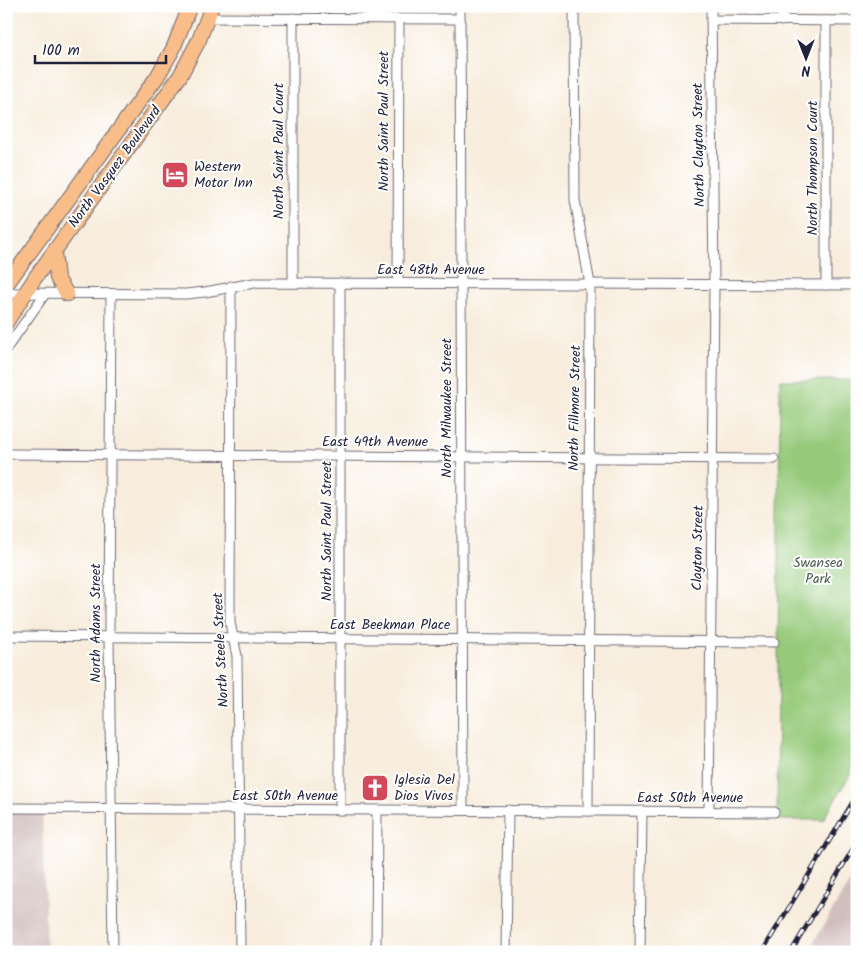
<svg xmlns="http://www.w3.org/2000/svg" width="863" height="958" viewBox="0 0 863 958" font-family="Kalam,sans-serif">
	<style>
		.industrial { fill: #d1bfbd }
		.green { fill: #96ca7a; stroke: #5c765a }
		.lines { fill: none; stroke-linecap: round; stroke-linejoin: round }
		.minor-casing { stroke: #6d6974; stroke-width: 11 }
		.highway-casing { stroke: #6d6974; stroke-width: 16 }
		.minor { stroke: #fff; stroke-width: 9 }
		.highway { stroke: #f8bd88; stroke-width: 14 }
		.rail-casing { stroke: #22223b; stroke-width: 4.5 }
		.rail { stroke: #fff; stroke-width: 2.5; stroke-dasharray: 8; stroke-linecap: butt }
		.labels { text-anchor: middle; dominant-baseline: central; stroke-width: 4; stroke-linejoin: round; paint-order: stroke }
		.street-label { font-size: 14px; fill: #22223b; stroke: #fff }
		.poi-label { font-size: 14px; fill: #22223b; stroke: #fff; text-anchor: start }
		.park-label { font-size: 14px; fill: #4b5d51; stroke: #fff }
	</style>
	<rect width="100%" height="100%" fill="#fff"/>
	<filter id="ink" filterUnits="userSpaceOnUse"><feTurbulence type="fractalNoise" baseFrequency=".02" numOctaves="2"/><feDisplacementMap in="SourceGraphic" scale="10" xChannelSelector="R" yChannelSelector="G"/><feConvolveMatrix kernelMatrix="1 2 1 2 8 2 1 2 1" color-interpolation-filters="sRGB"/></filter>
	<filter id="wash" filterUnits="userSpaceOnUse"><feTurbulence type="fractalNoise" baseFrequency=".0096" numOctaves="4" result="noise"/><feDisplacementMap in="SourceGraphic" scale="20" xChannelSelector="R" yChannelSelector="G"/><feGaussianBlur stdDeviation="1.12" result="paint"/><feColorMatrix in="noise" values="0 0 0 0 0 0 0 0 0 0 0 0 0 0 0 0 0 1.4 0 .05"/><feComposite in="paint" operator="in"/></filter>
	<g filter="url(#wash)">
		<rect width="100%" height="100%" fill="#f8eddd"/>
		<!-- industrial -->
		<g class="industrial">
			<path d="M6,808H42L46,952H6Z"/>
			<path d="M857,869V952H808Z"/>
		</g>
		<!-- green -->
		<path class="green" d="M780,380H857V763L823,820H777Z"/>
	</g>
	<g filter="url(#ink)">
		<g class="lines">
			<!-- minor casing -->
			<g class="minor-casing">
				<g id="minor">
					<path d="M460,6L463,810"/>
					<path d="M574,6L575,200L590,284L588,811"/>
					<path d="M208,18L460,19"/>
					<path d="M293,18V283"/>
					<path d="M711,20L857,21"/>
					<path d="M782,21V6"/>
					<path d="M826,21V285"/>
					<path d="M398,283L399,19"/>
					<path d="M231,286L230,623L237,656L240,952"/>
					<path d="M6,293L186,294L205,292L254,283L857,285"/>
					<path d="M111,294L109,637L113,952"/>
					<path d="M6,349L45,294"/>
					<path d="M6,454L774,459"/>
					<path d="M6,636L774,642"/>
					<path d="M6,808L774,812"/>
					<path d="M340,810V283"/>
					<path d="M709,811L714,284L711,6"/>
					<path d="M376,952L377,810"/>
					<path d="M506,952L508,810"/>
					<path d="M640,952L642,811"/>
				</g>
			</g>
			<!-- highway casing -->
			<g class="highway-casing">
				<g id="highway">
					<path d="M54,252L57,278L67,294"/>
					<path d="M6,285L157,77L173,49L190,6"/>
					<path d="M6,323L35,278L180,76L199,40L212,6"/>
				</g>
			</g>
			<!-- minor -->
			<use href="#minor" class="minor"/>
			<!-- highway -->
			<use href="#highway" class="highway"/>
			<!-- rail casing -->
			<g class="rail-casing">
				<g id="rail">
					<path d="M762,952L857,795"/>
					<path d="M791,952L857,842"/>
				</g>
			</g>
			<!-- rail -->
			<use href="#rail" class="rail"/>
		</g>
	</g>
	<!-- icons -->
	<defs>
		<g id="hotel-square" transform="scale(1.4375)"><rect x="-9" y="-9" width="18" height="18" rx="4" fill="#d1495b" stroke="#fff"/><path d="M-6-4.5h1.5V1H6V5H4.5V3h-9V5H-6ZM-4 0a1.8 1.8 0 1 1 3.6 0ZM.5 0V-2.5h3Q6-2.5 6 0Z" fill="#fff"/></g>
		<g id="church-square" transform="scale(1.4375)"><rect x="-9" y="-9" width="18" height="18" rx="4" fill="#d1495b" stroke="#fff"/><path d="M-1.2-6h2.4v3.5h3.3v2.4h-3.3V6h-2.4V-.1h-3.3v-2.4h3.3Z" fill="#fff"/></g>
	</defs>
	<g fill-rule="evenodd">
		<use href="#hotel-square" x="175" y="175"/>
		<use href="#church-square" x="375" y="788"/>
	</g>
	<g class="labels">
		<!-- street labels -->
		<g class="street-label">
			<text transform="translate(384 121) rotate(-90)">North Saint Paul Street</text>
			<text transform="translate(699 145) rotate(-91)">North Clayton Street</text>
			<text transform="translate(279 151) rotate(-90)">North Saint Paul Court</text>
			<text transform="translate(115 167) rotate(-54)">North Vasquez Boulevard</text>
			<text transform="translate(813 168) rotate(-90)">North Thompson Court</text>
			<text x="431" y="270">East 48th Avenue</text>
			<text transform="translate(447 408) rotate(-90)">North Milwaukee Street</text>
			<text transform="translate(575 408) rotate(-89)">North Fillmore Street</text>
			<text x="375" y="442">East 49th Avenue</text>
			<text transform="translate(327 531) rotate(-90)">North Saint Paul Street</text>
			<text transform="translate(698 548) rotate(-89)">Clayton Street</text>
			<text transform="translate(96 623) rotate(-90)">North Adams Street</text>
			<text x="390" y="625">East Beekman Place</text>
			<text transform="translate(221 650) rotate(-93)">North Steele Street</text>
			<text x="285" y="796">East 50th Avenue</text>
			<text x="690" y="798">East 50th Avenue</text>
		</g>
		<!-- poi labels -->
		<g class="poi-label">
			<text x="194" y="167">Western<tspan x="194" dy="16">Motor Inn</tspan></text>
			<text x="394" y="780">Iglesia Del<tspan x="394" dy="16">Dios Vivos</tspan></text>
		</g>
		<!-- park labels -->
		<g class="park-label">
			<text x="818" y="563">Swansea<tspan x="818" dy="16">Park</tspan></text>
		</g>
	</g>
	<!-- margin -->
	<rect width="863" height="958" fill="none" stroke="#fff" stroke-width="25"/>
	<!-- north arrow -->
	<g transform="translate(806 58) rotate(180)" stroke="#ffffff" stroke-width="4" paint-order="stroke">
	<path d="M0-4L9 19L0 12L-9 19Z" fill="#22223b"/>
	<text y="-8" font-size="14" font-weight="bold" text-anchor="middle" fill="#22223b">N</text>
	</g>
	<!-- scale -->
	<path d="M35 55v8h131v-8" fill="none" stroke="#22223b" stroke-width="2.5"/>
	<text x="42" y="55" font-size="15" fill="#22223b" stroke="#ffffff" stroke-width="4" paint-order="stroke">100 m</text>
</svg>
